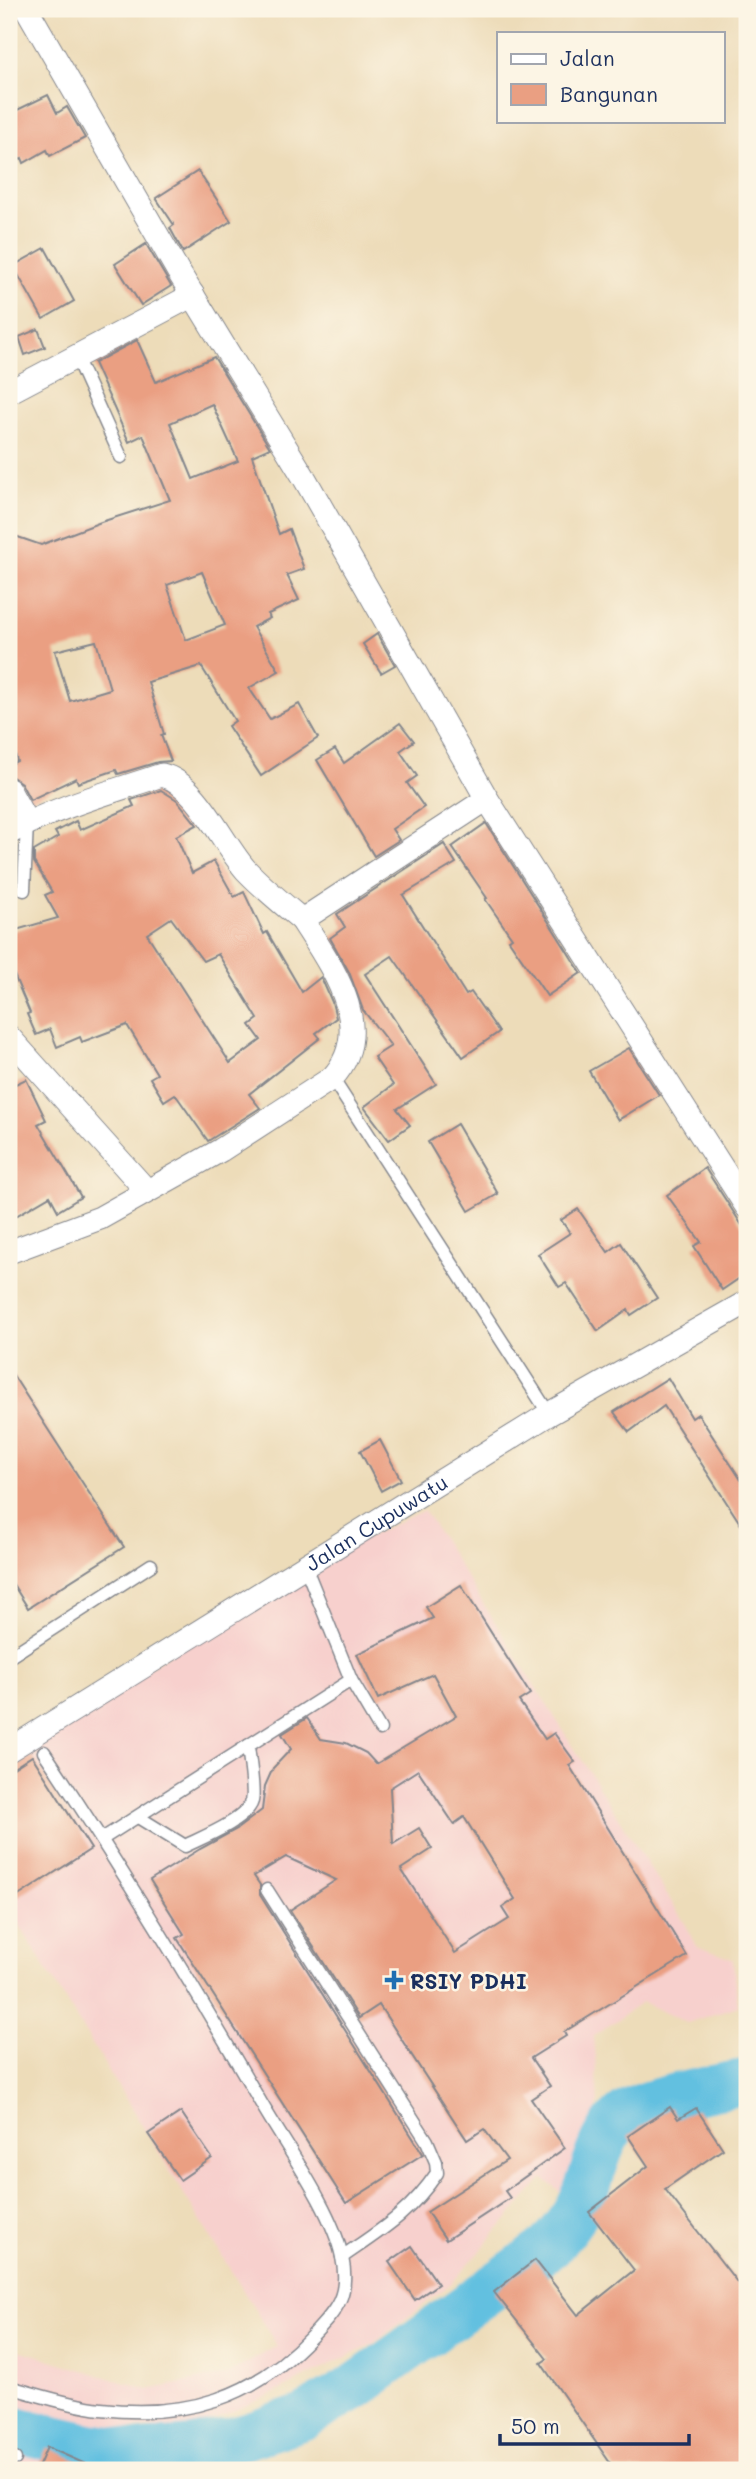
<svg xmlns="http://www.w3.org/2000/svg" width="756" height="2479" viewBox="0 0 756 2479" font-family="Mali,sans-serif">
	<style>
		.built { fill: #f7d0cd }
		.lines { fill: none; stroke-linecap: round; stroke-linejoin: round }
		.river { stroke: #62c0e0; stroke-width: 46 }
		.building { fill: #ea9f82; fill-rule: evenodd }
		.service-casing { stroke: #84868c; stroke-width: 15 }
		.minor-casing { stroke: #84868c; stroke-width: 25 }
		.service { stroke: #fff; stroke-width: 12 }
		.minor { stroke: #fff; stroke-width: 23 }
		.poi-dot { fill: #1f6fb2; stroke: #fcf5e5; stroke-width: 2.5 }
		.labels { text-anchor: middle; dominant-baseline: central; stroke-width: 5; stroke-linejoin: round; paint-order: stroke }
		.street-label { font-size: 21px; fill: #1b2f5e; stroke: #fcf5e5 }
		.poi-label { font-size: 21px; font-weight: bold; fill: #1b2f5e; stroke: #fcf5e5; text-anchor: start }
	</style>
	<rect width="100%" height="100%" fill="#fcf5e5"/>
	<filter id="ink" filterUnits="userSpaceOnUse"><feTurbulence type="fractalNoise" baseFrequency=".0143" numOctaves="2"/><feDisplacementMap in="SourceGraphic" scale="14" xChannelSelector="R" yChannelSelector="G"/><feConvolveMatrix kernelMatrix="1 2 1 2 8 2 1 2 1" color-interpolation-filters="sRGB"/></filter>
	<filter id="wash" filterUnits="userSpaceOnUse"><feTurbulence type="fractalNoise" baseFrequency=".00686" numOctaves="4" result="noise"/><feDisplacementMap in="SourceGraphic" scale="28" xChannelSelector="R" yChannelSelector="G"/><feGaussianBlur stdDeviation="1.57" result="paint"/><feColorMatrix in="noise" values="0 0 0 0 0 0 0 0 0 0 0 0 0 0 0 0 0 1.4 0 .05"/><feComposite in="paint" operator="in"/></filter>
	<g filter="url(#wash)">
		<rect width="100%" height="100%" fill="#eddcb9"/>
		<!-- built -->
		<g class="built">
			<path d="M424,1510L686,1925L696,1946L733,1959L738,2006L687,2023L642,2002L594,2036L598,2104L568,2198L543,2178L452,2283L373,2344L268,2396L194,2428H111L9,2404V2347L148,2390L228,2374L277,2346L9,1908V1758L305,1567Z"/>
			<path d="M9,2436L47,2441L81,2454L70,2470H9Z"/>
		</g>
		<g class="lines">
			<!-- river -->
			<path class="river" d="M9,2428L89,2446L140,2453L195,2449L247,2436L304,2417L355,2387L550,2246C561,2234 571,2222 579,2207C594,2179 597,2138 623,2116C644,2099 718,2088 747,2081"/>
		</g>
		<g id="blocks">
			<!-- building -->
			<g class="building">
				<path d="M48,95L57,113L67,107L85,138L50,156L47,150L24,163L22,158L9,168V114Z"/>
				<path d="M198,171L231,221L183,252L170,228L174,225L156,198Z"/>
				<path d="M146,244L171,286L141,305L115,264Z"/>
				<path d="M45,248L74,301L43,319L13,266Z"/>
				<path d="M38,329L45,347L25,355L19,337Z"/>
				<path d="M137,340L156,382L214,357L270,448L252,456L279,534L289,529L304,569L287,575L299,600L268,614L270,618L253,627L279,671L249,688L270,719L299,704L318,738L261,776L228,726L235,721L201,666L148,682L164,734L161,735L171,761L158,762L118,774L116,770L78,783L76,778L30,800L21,783L11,776L9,772V765L17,761L9,733V534L41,545L101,522L170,500L143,435L129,442L94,363ZM212,404L238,461L193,479L170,423ZM202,572L225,625L186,640L167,585ZM96,641L110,689L70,701L55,651Z"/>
				<path d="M377,634L395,665L381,673L363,644Z"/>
				<path d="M400,723L414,741L400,751L417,776L407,783L424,807L392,829L399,840L374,856L317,760L335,749L344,763Z"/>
				<path d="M161,790L177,800L197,825L176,836L192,873L214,861L234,897L244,892L264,934L267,932L302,992L321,977L332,1002L336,1018L316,1033L320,1038L249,1094L260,1108L208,1141L175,1094L164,1101L150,1078L157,1074L127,1025L82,1042L80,1037L57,1047L50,1029L36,1035L27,1014L30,1013L9,963V932L58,918L45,895L52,892L34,862V851L58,837L55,832L76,821L80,830L134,806L131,800ZM171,918L203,961L218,954L258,1019L250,1025L261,1040L230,1063L147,934Z"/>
				<path d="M486,823L581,973L547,996L509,940L512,938L485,899L487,898L452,847Z"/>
				<path d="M444,844L456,863L403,895L466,995L471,992L499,1032L463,1057L392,956L365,974L436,1084L397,1109L410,1125L389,1140L364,1107L393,1085L374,1057L391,1046L363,1010L349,972L330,938L345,927L337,914Z"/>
				<path d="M629,1048L659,1095L618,1120L589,1071Z"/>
				<path d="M26,1079L46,1120L38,1124L81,1197L58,1211L50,1196L9,1220V1087Z"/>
				<path d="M457,1124L498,1194L469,1211L428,1142Z"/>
				<path d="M705,1168L747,1233V1273L722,1290L694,1246L701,1242L667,1195Z"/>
				<path d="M578,1209L608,1252L621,1243L657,1298L631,1315L628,1310L598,1331L566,1283L559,1287L538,1254L570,1233L561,1220Z"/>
				<path d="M9,1369L124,1547L28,1608L9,1578Z"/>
				<path d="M668,1378L692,1418L698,1414L747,1489V1534L664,1406L629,1432L614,1412Z"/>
				<path d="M380,1440L401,1480L381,1491L360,1451Z"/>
				<path d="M461,1585L530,1694L519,1701L545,1739L554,1733L575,1762L569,1765L687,1956L564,2032L566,2036L531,2058L550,2086L531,2099L565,2148L505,2191L510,2198L446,2240L427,2212L507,2160L484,2129L467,2140L379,2005L359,2018L290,1910L336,1880L286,1857L254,1876L260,1885V1895L423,2154L346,2203L177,1938L184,1934L150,1880L200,1849L237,1829L262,1810L265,1786L273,1768L291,1749L282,1734L307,1718L321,1739L346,1743L366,1753L376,1764L456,1716L433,1674L378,1699L357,1654L433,1618L426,1607ZM418,1770L454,1824L464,1817L515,1899L502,1908L509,1919L455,1953L401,1869L432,1849L419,1828L393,1844L390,1788Z"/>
				<path d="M32,1756L91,1849L9,1902V1771Z"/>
				<path d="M670,2107L678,2119L696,2108L723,2149L665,2189L747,2295V2470H615L541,2363L547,2359L494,2292L535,2260L578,2315L634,2270L589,2212L648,2166L628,2136Z"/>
				<path d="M181,2112L212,2158L180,2180L148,2134Z"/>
				<path d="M412,2246L438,2284L415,2300L389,2262Z"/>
				<path d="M47,2447L99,2470H37Z"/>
			</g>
		</g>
	</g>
	<g filter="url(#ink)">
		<use href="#blocks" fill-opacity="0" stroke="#84868c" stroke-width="2"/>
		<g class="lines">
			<!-- service casing -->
			<g class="service-casing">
				<g id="service">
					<path d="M76,357L121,457"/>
					<path d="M24,890L27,823"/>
					<path d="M332,1078L549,1414"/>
					<path d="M305,1566L351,1680L380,1729"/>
					<path d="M9,1657L151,1565"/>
					<path d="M138,1817L185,1846C201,1838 247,1820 252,1801C255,1792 249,1757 248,1746"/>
					<path d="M102,1839L351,1680"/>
					<path d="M267,1890L427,2141L436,2162L437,2173C410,2213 381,2230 342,2257"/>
					<path d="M9,2387C39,2395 71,2406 101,2409C186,2419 254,2398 312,2336C337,2310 350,2295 342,2257C333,2212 288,2149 264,2108C194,1987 122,1868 44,1752"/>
					<path d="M9,2459H15"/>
				</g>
			</g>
			<!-- minor casing -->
			<g class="minor-casing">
				<g id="minor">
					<path d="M27,9L178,271L305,479L487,799L747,1207"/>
					<path d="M9,392L193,295"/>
					<path d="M9,790L27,823"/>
					<path d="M9,833C56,807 111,792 162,775C197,783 222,843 246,870C263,888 283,904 302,920"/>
					<path d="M9,1037L147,1191"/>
					<path d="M9,1252L100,1218L221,1150L332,1078C378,1029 331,966 302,920L487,799"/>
					<path id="s1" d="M9,1750L549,1414L747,1302"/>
				</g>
			</g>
			<!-- service -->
			<use href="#service" class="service"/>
			<!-- minor -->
			<use href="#minor" class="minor"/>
		</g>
	</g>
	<!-- markers -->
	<path class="poi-dot" d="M390.5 1969.5h7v7h7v7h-7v7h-7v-7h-7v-7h7z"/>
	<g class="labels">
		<!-- street labels -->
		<g class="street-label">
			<text stroke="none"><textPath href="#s1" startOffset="432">Jalan Cupuwatu</textPath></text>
		</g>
		<!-- poi labels -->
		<g class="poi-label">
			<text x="410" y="1980">RSIY PDHI</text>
		</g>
	</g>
	<!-- margin -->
	<rect width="756" height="2479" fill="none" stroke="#fcf5e5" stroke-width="35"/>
	<!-- legend -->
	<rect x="497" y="32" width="228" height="91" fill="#fcf5e5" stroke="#a2a6af" stroke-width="2"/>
	<rect x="511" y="54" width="35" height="10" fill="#ffffff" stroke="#a2a6af" stroke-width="2"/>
	<text x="560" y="66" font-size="21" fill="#1b2f5e">Jalan</text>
	<rect x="511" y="84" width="35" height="21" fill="#ea9f82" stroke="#a2a6af" stroke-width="2"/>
	<text x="560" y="102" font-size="21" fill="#1b2f5e">Bangunan</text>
	<!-- scale -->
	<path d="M500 2434v10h189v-10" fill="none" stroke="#1b2f5e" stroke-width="3.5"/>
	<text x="511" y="2434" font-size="21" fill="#1b2f5e" stroke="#fcf5e5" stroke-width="5" paint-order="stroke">50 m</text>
</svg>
